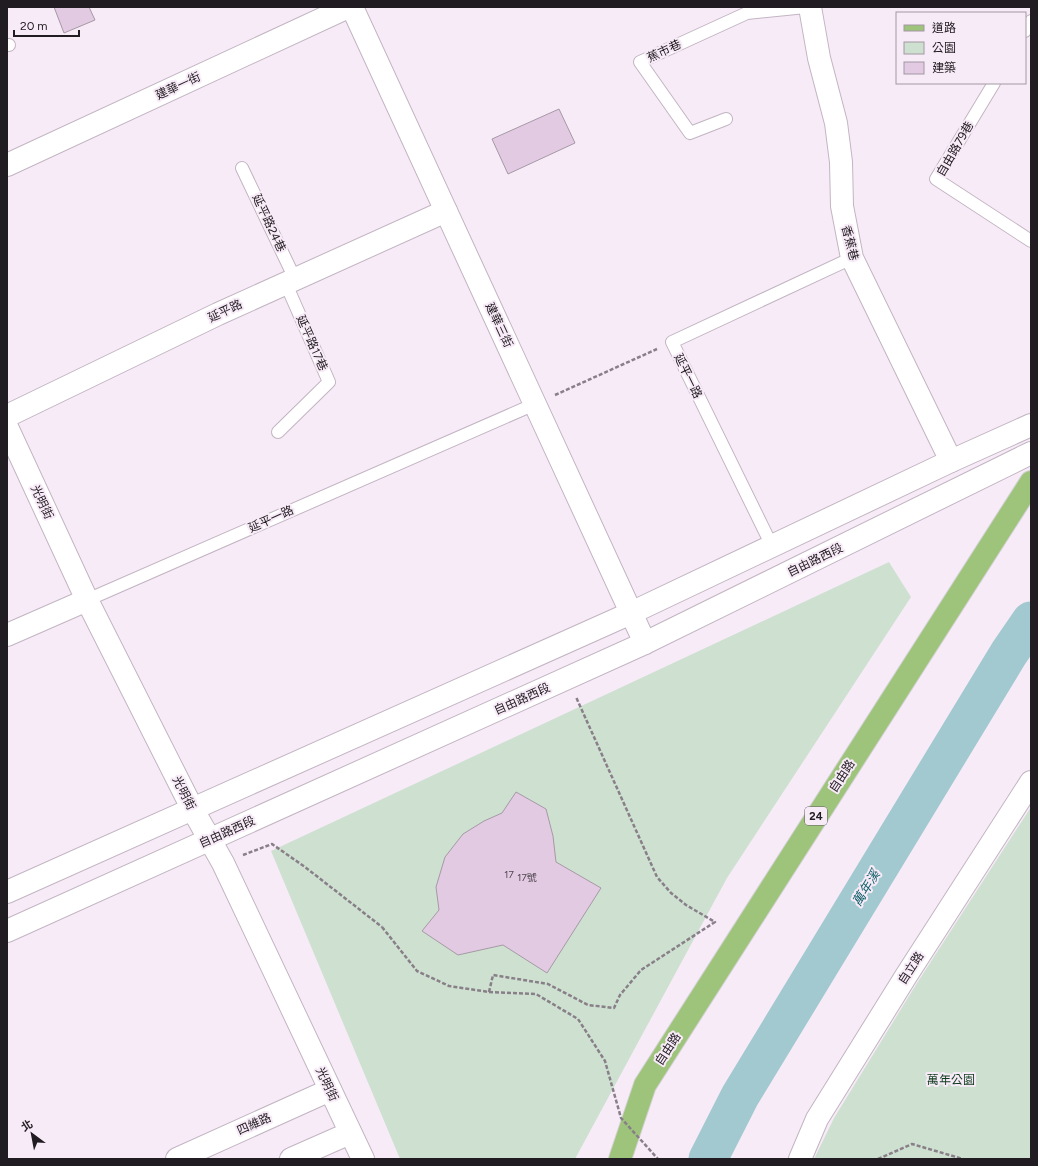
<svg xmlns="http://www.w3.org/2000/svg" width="1038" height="1166" viewBox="0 0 1038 1166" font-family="Figtree,'Noto Sans TC',sans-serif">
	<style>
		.green { fill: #cee1d1 }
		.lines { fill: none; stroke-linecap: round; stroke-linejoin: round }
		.river { stroke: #a2c9cf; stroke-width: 39 }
		.building { fill: #e2cae2; stroke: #a599a5 }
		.service-casing { stroke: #c2b5c2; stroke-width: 14 }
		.minor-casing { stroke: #c2b5c2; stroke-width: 24 }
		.primary-casing { stroke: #d3d2d3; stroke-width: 24 }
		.path { stroke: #887f88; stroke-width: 2.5; stroke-dasharray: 4 2; stroke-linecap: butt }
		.service { stroke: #fff; stroke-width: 12 }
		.minor { stroke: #fff; stroke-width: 22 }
		.primary { stroke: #9ec47c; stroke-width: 22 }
		.path-bridge { stroke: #887f88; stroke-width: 2.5; stroke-dasharray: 4 2; stroke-linecap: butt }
		.labels { text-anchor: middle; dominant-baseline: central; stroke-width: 4; stroke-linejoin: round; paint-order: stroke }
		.number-label { font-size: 10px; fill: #514851 }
		.shield { fill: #f8ebf8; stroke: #625a62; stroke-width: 1 }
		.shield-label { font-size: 11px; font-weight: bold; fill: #211c21 }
		.street-label { font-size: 12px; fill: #211c21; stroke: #f8ebf8 }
		.park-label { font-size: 12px; fill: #0e3b1c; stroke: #f8ebf8 }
		.water-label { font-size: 13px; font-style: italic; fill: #0d5f68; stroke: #f8ebf8 }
	</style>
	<rect width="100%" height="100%" fill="#f8ebf8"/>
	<!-- green -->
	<g class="green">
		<path d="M889,562L911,597L727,878L575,1159H400L271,851Z"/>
		<path d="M1031,807V1159H814L834,1118L917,983Z"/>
	</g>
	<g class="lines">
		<!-- river -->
		<path class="river" d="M708,1159L740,1096L1009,653L1031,621"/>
	</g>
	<!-- building -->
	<g class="building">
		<path d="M54,7H89L95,20L64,33Z"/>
		<path d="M559,109L575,143L508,174L492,139Z"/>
		<path d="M516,792L546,809L553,836L556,862L601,888L547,973L503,945L458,955L422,931L439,910L436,887L445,857L463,834L484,821L502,813Z"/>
	</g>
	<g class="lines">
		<!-- service casing -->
		<g class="service-casing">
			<g id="service">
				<path d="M1025,31L1031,21"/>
				<path d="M7,45H9"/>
				<path d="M994,83L936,179L1031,241"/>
				<path d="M726,119L690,133L640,62L747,13L806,7"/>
				<path d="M242,168L295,279"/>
				<path d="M278,432L329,382L286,284"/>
				<path d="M772,546L672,342L852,258"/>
				<path d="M87,600L535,404"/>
			</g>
		</g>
		<!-- minor casing -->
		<g class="minor-casing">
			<g id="minor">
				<path d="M352,7L645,643"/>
				<path d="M810,7L819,58L836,123L841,162L842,206L852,258L951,461"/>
				<path d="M7,165L348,7"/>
				<path d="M7,416L218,314L446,211"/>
				<path d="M7,427L87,600L193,810L223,863L363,1159"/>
				<path d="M7,635L87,600"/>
				<path d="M7,892L631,613L951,461L1031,425"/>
				<path d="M7,931L645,643L1031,453"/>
				<path d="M177,1159L330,1090"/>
				<path d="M291,1159L350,1133"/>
				<path d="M800,1159L817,1119L906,976L1031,782"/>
			</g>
		</g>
		<!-- primary casing -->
		<g class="primary-casing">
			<path id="primary" d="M620,1159L645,1085L1031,482"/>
		</g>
		<!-- path -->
		<g class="path">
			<path d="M555,395L657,349"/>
			<path d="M243,855L272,844L305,867L382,927"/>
			<path d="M489,992L493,975L548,984L588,1005L614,1008L620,995L641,970L715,922L686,905L671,893L657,877L576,697"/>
			<path d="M878,1159L912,1144L963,1159"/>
		</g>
		<!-- service -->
		<use href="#service" class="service"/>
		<!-- minor -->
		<use href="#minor" class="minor"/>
		<!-- primary -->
		<use href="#primary" class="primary"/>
		<!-- path-bridge -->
		<path class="path-bridge" d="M382,927L417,971L449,986L489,992L536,994L578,1019L605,1061L621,1118L658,1159"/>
	</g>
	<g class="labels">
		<!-- number labels -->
		<g class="number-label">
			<text x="509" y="874">17</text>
			<text x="527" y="877">17號</text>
		</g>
		<!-- shield labels -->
		<rect class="shield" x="805" y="807" width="22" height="18" rx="3"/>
		<g class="shield-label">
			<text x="816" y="816">24</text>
		</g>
		<!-- street labels -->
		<g class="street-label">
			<text transform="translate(664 51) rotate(-25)">蕉市巷</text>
			<text transform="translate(178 86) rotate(-25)">建華一街</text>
			<text transform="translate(955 149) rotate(-60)">自由路79巷</text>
			<text transform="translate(269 223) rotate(65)">延平路24巷</text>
			<text transform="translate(850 243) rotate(76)">香蕉巷</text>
			<text transform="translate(225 311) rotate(-25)">延平路</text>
			<text transform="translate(499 325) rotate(65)">建華三街</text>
			<text transform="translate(312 343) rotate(66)">延平路17巷</text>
			<text transform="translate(688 376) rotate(64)">延平一路</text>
			<text transform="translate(42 502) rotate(65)">光明街</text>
			<text transform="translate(271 519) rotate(-24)">延平一路</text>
			<text transform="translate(815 560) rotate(-26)">自由路西段</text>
			<text transform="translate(522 699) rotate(-24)">自由路西段</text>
			<text transform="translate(842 776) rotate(-57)">自由路</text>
			<text transform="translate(184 793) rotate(63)">光明街</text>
			<text transform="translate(227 832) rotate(-24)">自由路西段</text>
			<text transform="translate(911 968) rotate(-57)">自立路</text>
			<text transform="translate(668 1049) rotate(-57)">自由路</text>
			<text transform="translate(327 1084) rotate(65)">光明街</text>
			<text transform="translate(254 1124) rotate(-24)">四維路</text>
		</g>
		<!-- park labels -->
		<g class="park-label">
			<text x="951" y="1080">萬年公園</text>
		</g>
		<!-- water labels -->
		<g class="water-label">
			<text transform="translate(866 888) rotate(-58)">萬年溪</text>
		</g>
	</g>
	<!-- border -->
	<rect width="1038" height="1166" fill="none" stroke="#211c21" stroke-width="16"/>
	<!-- legend -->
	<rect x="896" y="12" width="130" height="72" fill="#f8ebf8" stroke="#a298a2"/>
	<rect x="904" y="25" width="20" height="6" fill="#9ec47c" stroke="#a298a2"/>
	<text x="932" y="32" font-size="12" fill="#211c21">道路</text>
	<rect x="904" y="42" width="20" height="12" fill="#cee1d1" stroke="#a298a2"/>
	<text x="932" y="52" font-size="12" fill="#211c21">公園</text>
	<rect x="904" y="62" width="20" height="12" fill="#e2cae2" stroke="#a298a2"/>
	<text x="932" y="72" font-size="12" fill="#211c21">建築</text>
	<!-- north arrow -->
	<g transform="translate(32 1134) rotate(328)" stroke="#f8ebf8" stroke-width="3" paint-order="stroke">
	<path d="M0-3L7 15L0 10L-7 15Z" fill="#211c21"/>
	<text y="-6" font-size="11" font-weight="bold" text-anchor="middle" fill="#211c21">北</text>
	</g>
	<!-- scale -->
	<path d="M14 30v6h65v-6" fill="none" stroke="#211c21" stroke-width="2"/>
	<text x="20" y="30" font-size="12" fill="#211c21" stroke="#f8ebf8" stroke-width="3" paint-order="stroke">20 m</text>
</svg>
